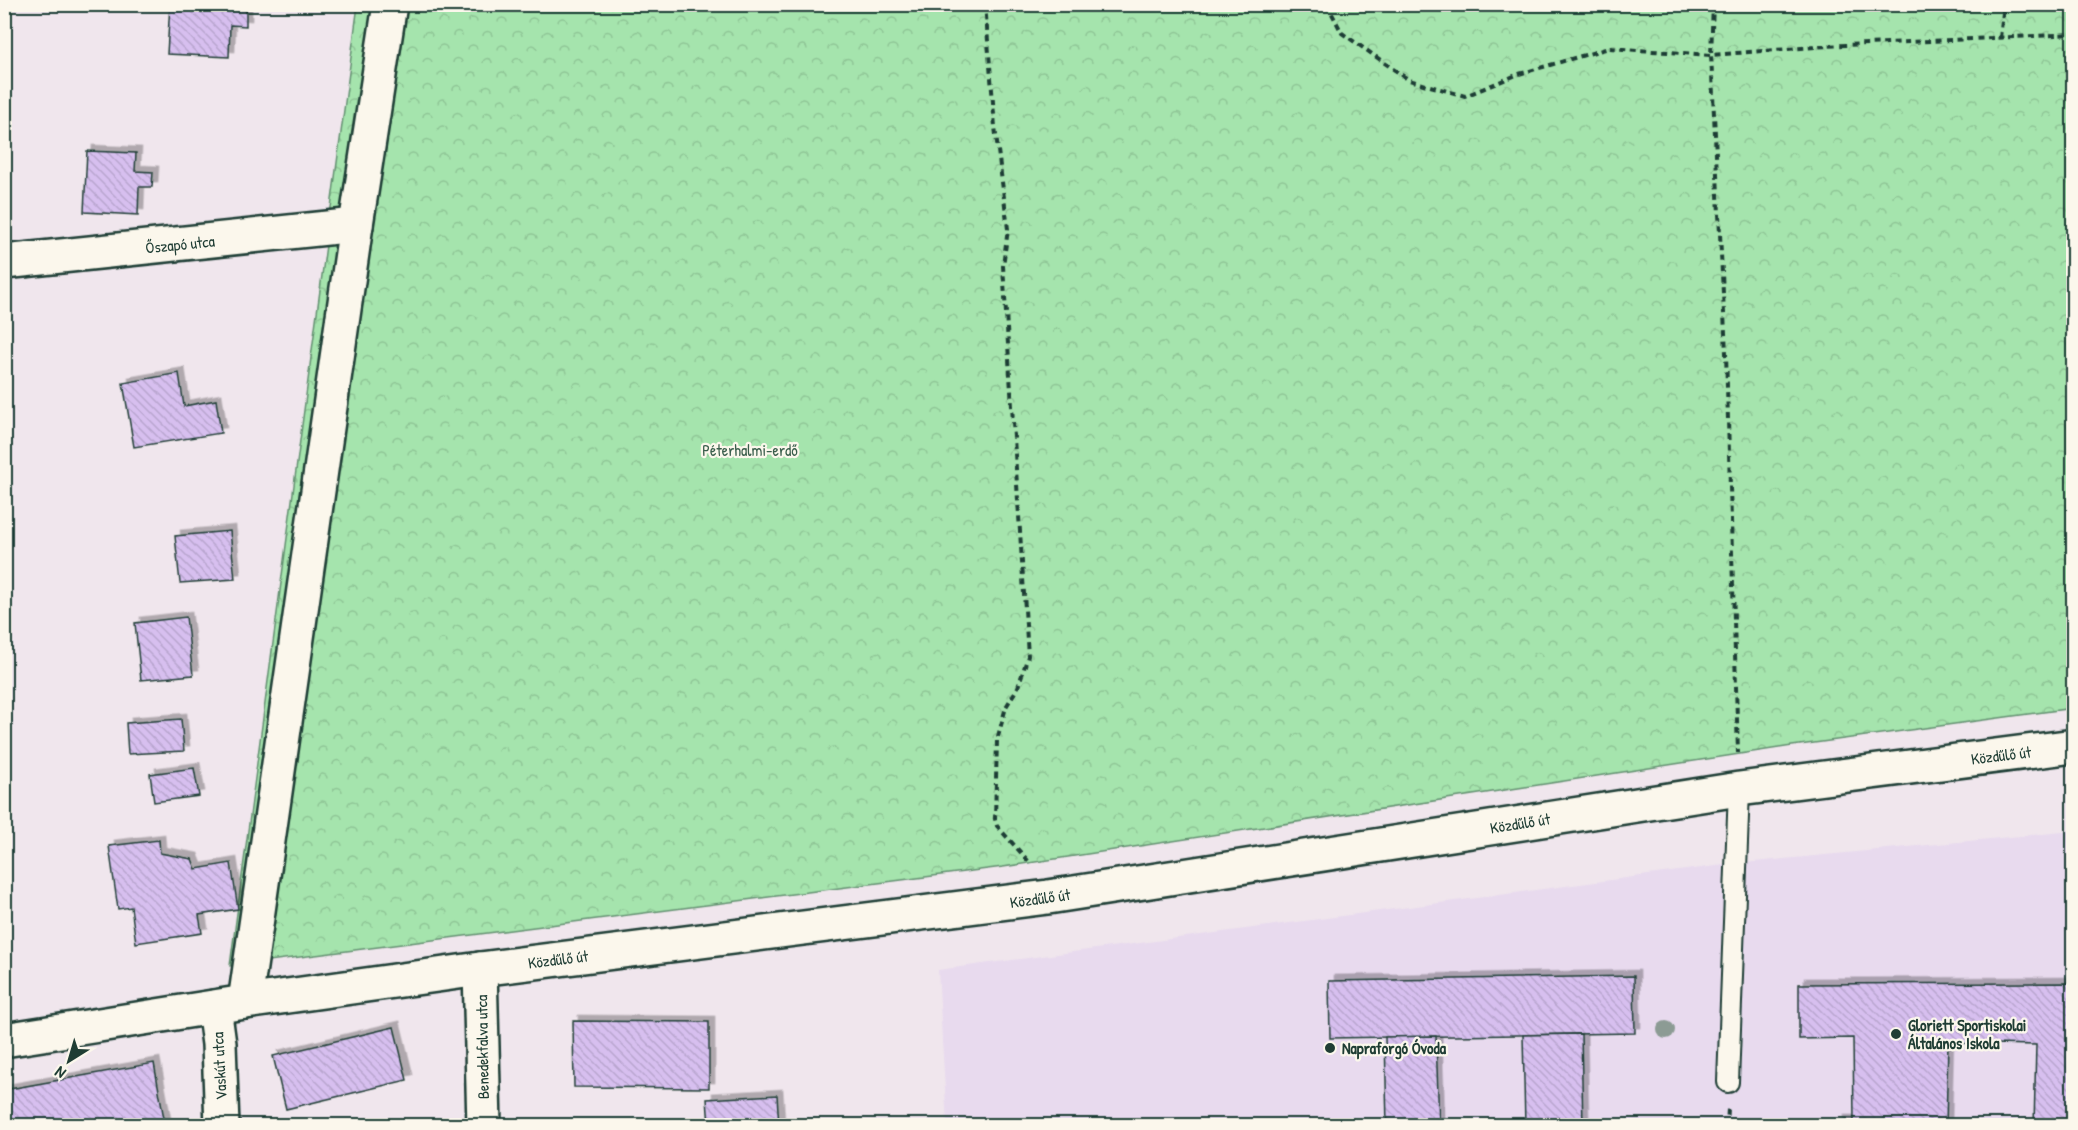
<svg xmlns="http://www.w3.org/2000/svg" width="2078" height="1130" viewBox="0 0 2078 1130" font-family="'Patrick Hand',sans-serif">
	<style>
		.built { fill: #e8daee }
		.forest { fill: url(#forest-crowns); stroke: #629070; stroke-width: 1.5 }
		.building { fill: url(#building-back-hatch); stroke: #1f3d34; stroke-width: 1.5; filter: url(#shadow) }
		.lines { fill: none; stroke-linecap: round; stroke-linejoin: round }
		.lane-casing { stroke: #1f3d34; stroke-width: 24 }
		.street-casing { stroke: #1f3d34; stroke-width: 38 }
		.path { stroke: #1f3d34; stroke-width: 4; stroke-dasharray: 6 4.5; stroke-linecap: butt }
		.lane { stroke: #fbf7ec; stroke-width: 20 }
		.street { stroke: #fbf7ec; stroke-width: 33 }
		.tree { fill: #8c9b94 }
		.poi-dot { fill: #1f3d34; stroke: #fbf7ec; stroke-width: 2 }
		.labels { text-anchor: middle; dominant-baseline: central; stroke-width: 4.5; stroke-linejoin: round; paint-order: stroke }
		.street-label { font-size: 16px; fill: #1f3d34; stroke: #fbf7ec }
		.park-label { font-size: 16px; fill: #3a5e4c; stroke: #fbf7ec }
		.poi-label { font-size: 16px; font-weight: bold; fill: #1f3d34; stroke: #fbf7ec; text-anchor: start }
	</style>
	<defs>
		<pattern id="forest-crowns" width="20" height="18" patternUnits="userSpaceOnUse" patternTransform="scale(1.5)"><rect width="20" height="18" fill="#a5e4ad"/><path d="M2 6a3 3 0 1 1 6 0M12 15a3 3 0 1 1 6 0" fill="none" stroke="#8ec495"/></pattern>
		<pattern id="building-back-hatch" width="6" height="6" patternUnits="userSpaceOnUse" patternTransform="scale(1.5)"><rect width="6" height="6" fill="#d7bfef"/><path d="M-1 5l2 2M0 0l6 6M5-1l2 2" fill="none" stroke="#b8a5ce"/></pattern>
		<filter id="shadow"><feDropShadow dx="5.5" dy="-5.5" stdDeviation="0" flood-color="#0004"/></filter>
	</defs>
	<rect width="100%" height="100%" fill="#f0e6ed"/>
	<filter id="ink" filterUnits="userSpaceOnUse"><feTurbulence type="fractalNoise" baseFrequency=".0167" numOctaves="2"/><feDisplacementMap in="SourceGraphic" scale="12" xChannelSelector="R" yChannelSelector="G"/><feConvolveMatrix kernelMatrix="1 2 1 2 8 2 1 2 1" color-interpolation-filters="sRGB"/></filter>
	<g filter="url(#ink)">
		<!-- built -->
		<path class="built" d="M2073,831V1125H947L938,970L1723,865Z"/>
		<!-- forest -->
		<path class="forest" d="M358,5H2073V708L1792,746L1003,867L230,966Z"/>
		<!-- building -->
		<g class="building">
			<path d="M170,4H246V26L230,25L229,57L167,54Z"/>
			<path d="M87,151L136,153L135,171L153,172L152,187H139L138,215L84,212Z"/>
			<path d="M179,373L184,406L216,400L221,433L134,447L123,383Z"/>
			<path d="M230,531L235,579L180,583L175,536Z"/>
			<path d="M186,617L193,675L141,680L135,623Z"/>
			<path d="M181,719L184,751L128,754L126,723Z"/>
			<path d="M194,768L199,796L154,802L150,774Z"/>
			<path d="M159,840L160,853L192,859L196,869L231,863L238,909L199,915L202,933L136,943L131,907L118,909L109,846Z"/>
			<path d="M1634,976L1635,1033L1330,1038L1329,981Z"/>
			<path d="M2074,983V1126H2034L2036,1045L1948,1043L1946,1126H1839V1121H1854L1853,1038L1799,1039V984Z"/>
			<path d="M573,1021L709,1022V1088L574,1087Z"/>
			<path d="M394,1027L407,1080L286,1109L273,1056Z"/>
			<path d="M1581,1034L1583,1126H1525L1523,1035Z"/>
			<path d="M1436,1036L1439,1126H1387L1385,1037Z"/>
			<path d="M154,1063L165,1124L4,1126V1090Z"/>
			<path d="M777,1095L779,1126H709L707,1099Z"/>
		</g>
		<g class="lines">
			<!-- lane casing -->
			<g class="lane-casing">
				<path id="lane" d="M1728,1082L1739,789"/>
			</g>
			<!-- street casing -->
			<g class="street-casing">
				<g id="street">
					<path d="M4,262L356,225"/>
					<path d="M480,969L484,1126"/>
					<path d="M245,1002L356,225L390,4"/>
					<path d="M214,1007L219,1044L222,1126"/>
					<path d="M4,1040L245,1002L480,969L1048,897L1739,789L2074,746"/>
				</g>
			</g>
			<!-- path -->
			<g class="path">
				<path d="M985,4L995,127L1008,229L1003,266L1028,656L1018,687L1006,707L997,740L995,819L997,826L1031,864"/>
				<path d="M1327,4L1342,33L1409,80L1465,96L1519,74L1609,48L1711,55L1827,46L2074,34"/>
				<path d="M1713,4L1711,55L1726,353L1738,753"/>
				<path d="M2000,38L2004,4"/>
				<path d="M1727,1126L1728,1108"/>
			</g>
			<!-- lane -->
			<use href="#lane" class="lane"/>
			<!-- street -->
			<use href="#street" class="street"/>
		</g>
		<!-- trees -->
		<circle class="tree" cx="1666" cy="1030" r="9"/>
	</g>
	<!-- markers -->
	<g class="poi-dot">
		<circle cx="1896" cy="1034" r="6"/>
		<circle cx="1330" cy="1048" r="6"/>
	</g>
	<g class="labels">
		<!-- street labels -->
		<g class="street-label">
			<text transform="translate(180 244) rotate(-6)">Őszapó utca</text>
			<text transform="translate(2001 755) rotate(-7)">Közdűlő út</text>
			<text transform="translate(1520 823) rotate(-9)">Közdűlő út</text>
			<text transform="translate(1040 898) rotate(-8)">Közdűlő út</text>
			<text transform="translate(558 959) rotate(-7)">Közdűlő út</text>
			<text transform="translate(482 1047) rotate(-91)">Benedekfalva utca</text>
			<text transform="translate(219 1066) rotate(-93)">Vaskút utca</text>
		</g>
		<!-- park labels -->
		<g class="park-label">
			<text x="750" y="450">Péterhalmi-erdő</text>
		</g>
		<!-- poi labels -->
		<g class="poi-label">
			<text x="1908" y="1025">Gloriett Sportiskolai<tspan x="1908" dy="18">Általános Iskola</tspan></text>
			<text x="1342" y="1048">Napraforgó Óvoda</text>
		</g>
	</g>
	<!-- margin -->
	<rect width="2078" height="1130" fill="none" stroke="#fbf7ec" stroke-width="24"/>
	<rect x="12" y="12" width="2054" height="1106" fill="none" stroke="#1f3d34" stroke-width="2" filter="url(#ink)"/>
	<!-- north arrow -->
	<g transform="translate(69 1061) rotate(217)" stroke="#fbf7ec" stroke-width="4.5" paint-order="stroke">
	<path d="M0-4.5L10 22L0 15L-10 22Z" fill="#1f3d34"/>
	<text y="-9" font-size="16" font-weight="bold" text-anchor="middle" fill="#1f3d34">N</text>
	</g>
</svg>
